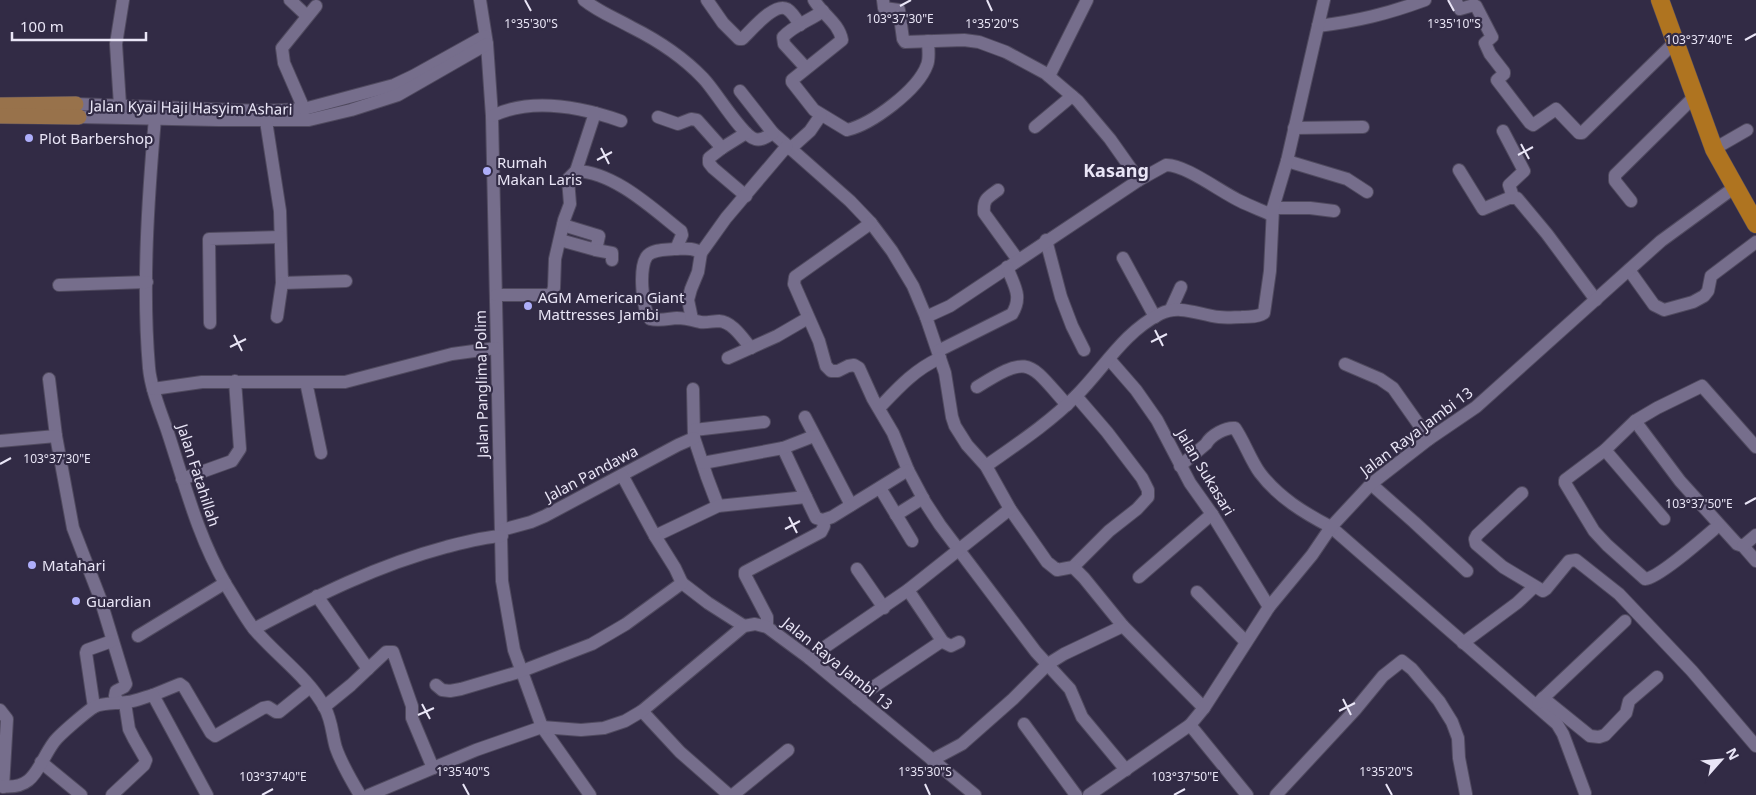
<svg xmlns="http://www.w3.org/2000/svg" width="1756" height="795" viewBox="0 0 1756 795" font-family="'Noto Sans',sans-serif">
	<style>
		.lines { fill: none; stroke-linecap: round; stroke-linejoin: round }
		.minor-casing { stroke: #504a5f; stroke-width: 14 }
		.major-casing { stroke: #504a5f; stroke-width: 16 }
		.highway-casing { stroke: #504a5f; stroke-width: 19 }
		.minor { stroke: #766e8c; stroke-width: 12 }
		.major { stroke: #98724b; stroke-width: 15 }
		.highway { stroke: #af7420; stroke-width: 18 }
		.ticks { fill: none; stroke: #e9e5f6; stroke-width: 2 }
		.poi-dot { fill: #aeaefa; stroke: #322b45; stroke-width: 2 }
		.labels { text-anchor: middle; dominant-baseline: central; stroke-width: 4.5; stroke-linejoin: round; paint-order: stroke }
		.street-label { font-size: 15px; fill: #e9e5f6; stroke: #322b45 }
		.poi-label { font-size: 15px; fill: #e9e5f6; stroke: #322b45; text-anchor: start }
		.quarter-label { font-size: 18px; font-weight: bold; fill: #e9e5f6; stroke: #322b45 }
		.ticks-label { font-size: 12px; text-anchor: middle; fill: #e9e5f6; stroke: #322b45; stroke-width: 4.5; stroke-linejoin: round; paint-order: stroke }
	</style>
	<rect width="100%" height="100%" fill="#322b45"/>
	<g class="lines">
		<!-- minor casing -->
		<g class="minor-casing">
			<g id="minor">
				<path d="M290,0L307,16"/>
				<path d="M480,0L487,44L492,116L502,581L514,650L542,727L590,795"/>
				<path d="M584,0C599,12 615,18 631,27C657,40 683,57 703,78C715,90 742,136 755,139C762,141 768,136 773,133L850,201L871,223L892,251L913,286L926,317L945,373L952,417L955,426L967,445L986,466L1010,509L1047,562L1057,570L1073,567L1109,531L1137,509L1148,497V490L1142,478L1107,432L1076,396"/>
				<path d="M707,0L723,23L739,39H742C751,31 774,2 787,9C792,12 797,20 800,25"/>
				<path d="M814,0C822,14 839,23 842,40L792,80V82L814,110L847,130C872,124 918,90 927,65C930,58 928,48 928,41"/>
				<path d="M883,0L884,8L899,10L903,39L905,42L964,40L979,42L1006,52L1045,73L1078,101L1110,139L1139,180"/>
				<path d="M1455,0L1460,9L1474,5L1476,6L1492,37L1485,43L1490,54L1504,72V74L1497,80L1530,123L1533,125L1556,109L1579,133H1582L1676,41"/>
				<path d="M1318,26C1358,21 1387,14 1425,0"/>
				<path d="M806,68L784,44L783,37C794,25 809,21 823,11"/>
				<path d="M1049,76L1087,0"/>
				<path d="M740,91L773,133"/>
				<path d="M76,104L261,111L304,109L394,85L413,76L485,36"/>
				<path d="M120,105L116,44L123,0"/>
				<path d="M304,109L284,63L282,48L316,6"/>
				<path d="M492,116C532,97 581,107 621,121"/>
				<path d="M79,117L218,120H309L351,110L398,95L487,44"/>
				<path d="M658,117L678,124L691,119L697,120L722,148"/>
				<path d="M155,118C148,199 142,287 149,368C151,390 161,412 168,433C185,485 198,537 226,585C235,599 244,616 254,629C277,656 308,677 325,708C332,721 332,735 336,748C342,765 351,780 360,795"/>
				<path d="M266,121L280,211L282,283L346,281"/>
				<path d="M1035,127L1072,96"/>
				<path d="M1294,128L1363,127"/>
				<path d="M1503,131L1524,171L1509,185L1513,197"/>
				<path d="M790,149L810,131L821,115"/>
				<path d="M1714,149L1747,130"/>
				<path d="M1287,161L1347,179L1367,192"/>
				<path d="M1459,170L1483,209L1509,198H1517L1547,234L1596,300"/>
				<path d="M576,171L595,113"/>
				<path d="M998,190C987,198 983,199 984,213L1018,260"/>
				<path d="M746,196L713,168L709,163V158L722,148L746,133"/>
				<path d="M1631,201L1615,181V175L1695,96"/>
				<path d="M1273,208H1310L1334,211"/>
				<path d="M871,223L795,277L794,284L819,341L826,366L831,371H838L848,366L854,365L859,368L873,399L893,433L908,470L925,502L940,525L1036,652L1070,689L1082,717L1126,770"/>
				<path d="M560,240L596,250L599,236L563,225"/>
				<path d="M1046,240L1061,297L1072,326L1084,350"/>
				<path d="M596,250L612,253V260"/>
				<path d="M701,253C693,247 684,249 674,249C666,250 655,249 648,255C638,265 642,308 650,319C659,321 667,319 677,318C685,318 692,320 700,322C706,323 713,321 719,321C733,322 743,339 751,348"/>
				<path d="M1123,258L1155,317"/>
				<path d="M1629,270L1654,305L1664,310L1693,302L1704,296L1708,291L1711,276L1756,242"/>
				<path d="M59,285L147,282"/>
				<path d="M496,295H551L554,288L555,259L564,220L570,204L568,179L576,171C614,172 652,208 681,231L682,235L676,249"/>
				<path d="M1171,309L1181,287"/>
				<path d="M277,317L282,283"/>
				<path d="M926,317L950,306L1139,180L1166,165C1184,164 1221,192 1240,201C1250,206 1261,210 1272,215"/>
				<path d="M692,319L688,300L691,289L698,272L701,253L726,218L787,146"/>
				<path d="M210,323L209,239L280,237"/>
				<path d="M938,351L1012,314C1023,296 1014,286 1007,267"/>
				<path d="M728,358L777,336L808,318"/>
				<path d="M1109,359L1136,390L1157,420L1190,483L1212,514L1269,607"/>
				<path d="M1345,364L1380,379L1393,388L1429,439"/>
				<path d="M49,379L56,436L73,528L100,598L126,684L124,687L116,691L115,696L118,702"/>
				<path d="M306,382L321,453"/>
				<path d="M977,387C1030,354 1028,361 1067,405"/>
				<path d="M153,389L202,382H345L452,354L496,348"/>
				<path d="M693,389L694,438L707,477L718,506"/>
				<path d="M879,408C898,388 914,370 940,358"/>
				<path d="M805,417L851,505"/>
				<path d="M1635,421L1680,481L1737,544L1743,546L1756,561"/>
				<path d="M694,430L764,422"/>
				<path d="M0,441L56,436"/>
				<path d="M783,448L806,497"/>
				<path d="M1605,450L1664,519"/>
				<path d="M703,463L783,448L814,436"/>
				<path d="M986,466C1017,444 1049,423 1076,396C1104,368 1124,332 1160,314C1180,304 1199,315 1219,317C1227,318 1235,317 1242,317C1250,316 1257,318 1264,313L1270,271L1273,208L1287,161L1324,0"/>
				<path d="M1180,466L1206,444C1211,435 1226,427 1235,428C1244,441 1251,461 1260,473C1278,497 1304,513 1331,527L1557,724L1563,734L1585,793"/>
				<path d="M182,479L232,461L240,449L235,381"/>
				<path d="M1371,484L1414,522L1467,571"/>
				<path d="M880,488L912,541"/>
				<path d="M1522,493L1477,535L1475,539L1476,544L1503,567L1543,591L1546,589L1569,561L1576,560L1619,594L1692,671L1756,746"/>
				<path d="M896,515L923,498"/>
				<path d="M1719,525C1706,536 1659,578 1645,579L1607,545L1594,531L1565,483V480L1605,450L1635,421L1657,408L1702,386L1756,447"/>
				<path d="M502,530L531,522L545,516L678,445L694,438"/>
				<path d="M655,536L718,506L806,497L816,518L823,520L832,517L908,470"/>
				<path d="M1743,546L1756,535"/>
				<path d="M1073,567L1084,578L1123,626L1204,708"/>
				<path d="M857,569L884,608"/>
				<path d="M1139,577L1212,514"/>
				<path d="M682,583L708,603L744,626"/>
				<path d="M908,590L943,642"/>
				<path d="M1197,592L1246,642"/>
				<path d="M317,596L368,669"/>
				<path d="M767,627V617L745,575V572L821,532L824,526L823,520"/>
				<path d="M254,629C316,596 378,565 446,547C465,542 483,537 502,536"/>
				<path d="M138,636L225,583"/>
				<path d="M1463,643L1517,603L1534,587"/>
				<path d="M809,658L908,590L1010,509"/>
				<path d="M436,685L442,690L450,691L461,689L522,671L592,644L626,624L682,583L675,568L655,536L622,475"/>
				<path d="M153,695L180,684L184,687L211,733L215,736L263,708L268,707L276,712H279L310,687"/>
				<path d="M857,698L939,643L943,642L951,646L959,642"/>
				<path d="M1543,698L1590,736L1599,737L1605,735L1626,713L1629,701L1657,677"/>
				<path d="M1538,703L1625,621"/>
				<path d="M94,707L86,653L87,650L112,641"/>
				<path d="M324,707L351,685L386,652H393L412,706V718L433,768"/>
				<path d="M0,710L7,719L3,787"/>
				<path d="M642,711L680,752L729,795"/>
				<path d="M1024,724L1076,795"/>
				<path d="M1190,725L1247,795"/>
				<path d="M932,760L962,744L1013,699L1048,664L1064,654L1123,626"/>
				<path d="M41,762L81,795"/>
				<path d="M0,786C36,791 37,765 54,742C59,735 86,712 94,707C104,702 117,704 128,702C136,701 145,697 153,695L207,795"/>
				<path d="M112,795L144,765L146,760L134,739L129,729L125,703"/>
				<path d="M369,795L476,750L542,727L581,730L604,728L625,721L642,711L744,626L755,624L767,627L809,658L975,795"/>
				<path d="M733,795L788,750"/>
				<path d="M1089,795L1190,725L1204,708L1269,607L1312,555L1331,527L1371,484L1429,439L1476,407L1661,241L1735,187"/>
				<path d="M1276,795L1355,710L1383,676L1402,661L1412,669L1439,701L1452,722L1458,738L1459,758L1466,794"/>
			</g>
		</g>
		<!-- major casing -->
		<g class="major-casing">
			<g id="major">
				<path d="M0,105L76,104"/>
				<path d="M0,116L79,117"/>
			</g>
		</g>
		<!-- highway casing -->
		<g class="highway-casing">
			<path id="highway" d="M1660,0L1714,149L1756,224"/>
		</g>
		<!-- minor -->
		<use href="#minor" class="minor"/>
		<!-- major -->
		<use href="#major" class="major"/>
		<!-- highway -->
		<use href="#highway" class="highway"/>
	</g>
	<!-- ticks -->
	<path class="ticks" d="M525,0L531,11M987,0L992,11M1448,0L1454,11M900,6L911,0M1745,40L1756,34M1521,144L1529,159M601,148L609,164M1518,155L1533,147M597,160L612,152M1155,330L1163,346M234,335L242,351M1151,342L1167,334M230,347L246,339M0,464L11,458M1745,504L1756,498M789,517L797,533M785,529L800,521M1343,699L1351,715M422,704L430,719M1339,711L1355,703M418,715L434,708M463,784L469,795M925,784L930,795M1386,784L1392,795M262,795L273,789M1174,795L1185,789"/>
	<!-- markers -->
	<g class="poi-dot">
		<circle cx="29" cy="138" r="5"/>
		<circle cx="487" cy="171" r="5"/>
		<circle cx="528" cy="306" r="5"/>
		<circle cx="32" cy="565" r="5"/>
		<circle cx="76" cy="601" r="5"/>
	</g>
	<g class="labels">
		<!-- street labels -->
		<g class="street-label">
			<text transform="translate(191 107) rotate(1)">Jalan Kyai Haji Hasyim Ashari</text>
			<text transform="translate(481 384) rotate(-91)">Jalan Panglima Polim</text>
			<text transform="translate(1416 431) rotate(-37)">Jalan Raya Jambi 13</text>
			<text transform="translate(1206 472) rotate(59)">Jalan Sukasari</text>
			<text transform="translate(591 473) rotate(-28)">Jalan Pandawa</text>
			<text transform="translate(199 475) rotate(72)">Jalan Fatahillah</text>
			<text transform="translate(838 663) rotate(39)">Jalan Raya Jambi 13</text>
		</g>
		<!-- poi labels -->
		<g class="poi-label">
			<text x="39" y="138">Plot Barbershop</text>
			<text x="497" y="162">Rumah<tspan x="497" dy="17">Makan Laris</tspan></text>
			<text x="538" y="297">AGM American Giant<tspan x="538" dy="17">Mattresses Jambi</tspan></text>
			<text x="42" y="565">Matahari</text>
			<text x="86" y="601">Guardian</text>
		</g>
		<!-- quarter labels -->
		<g class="quarter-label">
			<text x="1116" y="170">Kasang</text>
		</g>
	</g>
	<g class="ticks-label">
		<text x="900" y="23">103°37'30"E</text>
		<text x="531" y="28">1°35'30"S</text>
		<text x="992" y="28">1°35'20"S</text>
		<text x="1454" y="28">1°35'10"S</text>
		<text x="1699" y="44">103°37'40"E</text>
		<text x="57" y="463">103°37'30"E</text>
		<text x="1699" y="508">103°37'50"E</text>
		<text x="463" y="776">1°35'40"S</text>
		<text x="925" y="776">1°35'30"S</text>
		<text x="1386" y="776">1°35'20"S</text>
		<text x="273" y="781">103°37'40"E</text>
		<text x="1185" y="781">103°37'50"E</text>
	</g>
	<!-- north arrow -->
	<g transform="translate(1721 760) rotate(63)" stroke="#322b45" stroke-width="4" paint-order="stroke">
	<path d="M0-4L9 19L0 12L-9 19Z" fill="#e9e5f6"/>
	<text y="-8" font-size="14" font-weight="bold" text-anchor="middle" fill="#e9e5f6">N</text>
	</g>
	<!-- scale -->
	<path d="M12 32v8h134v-8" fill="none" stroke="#e9e5f6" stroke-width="2.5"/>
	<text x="20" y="32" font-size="15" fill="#e9e5f6" stroke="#322b45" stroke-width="4" paint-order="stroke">100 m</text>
</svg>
